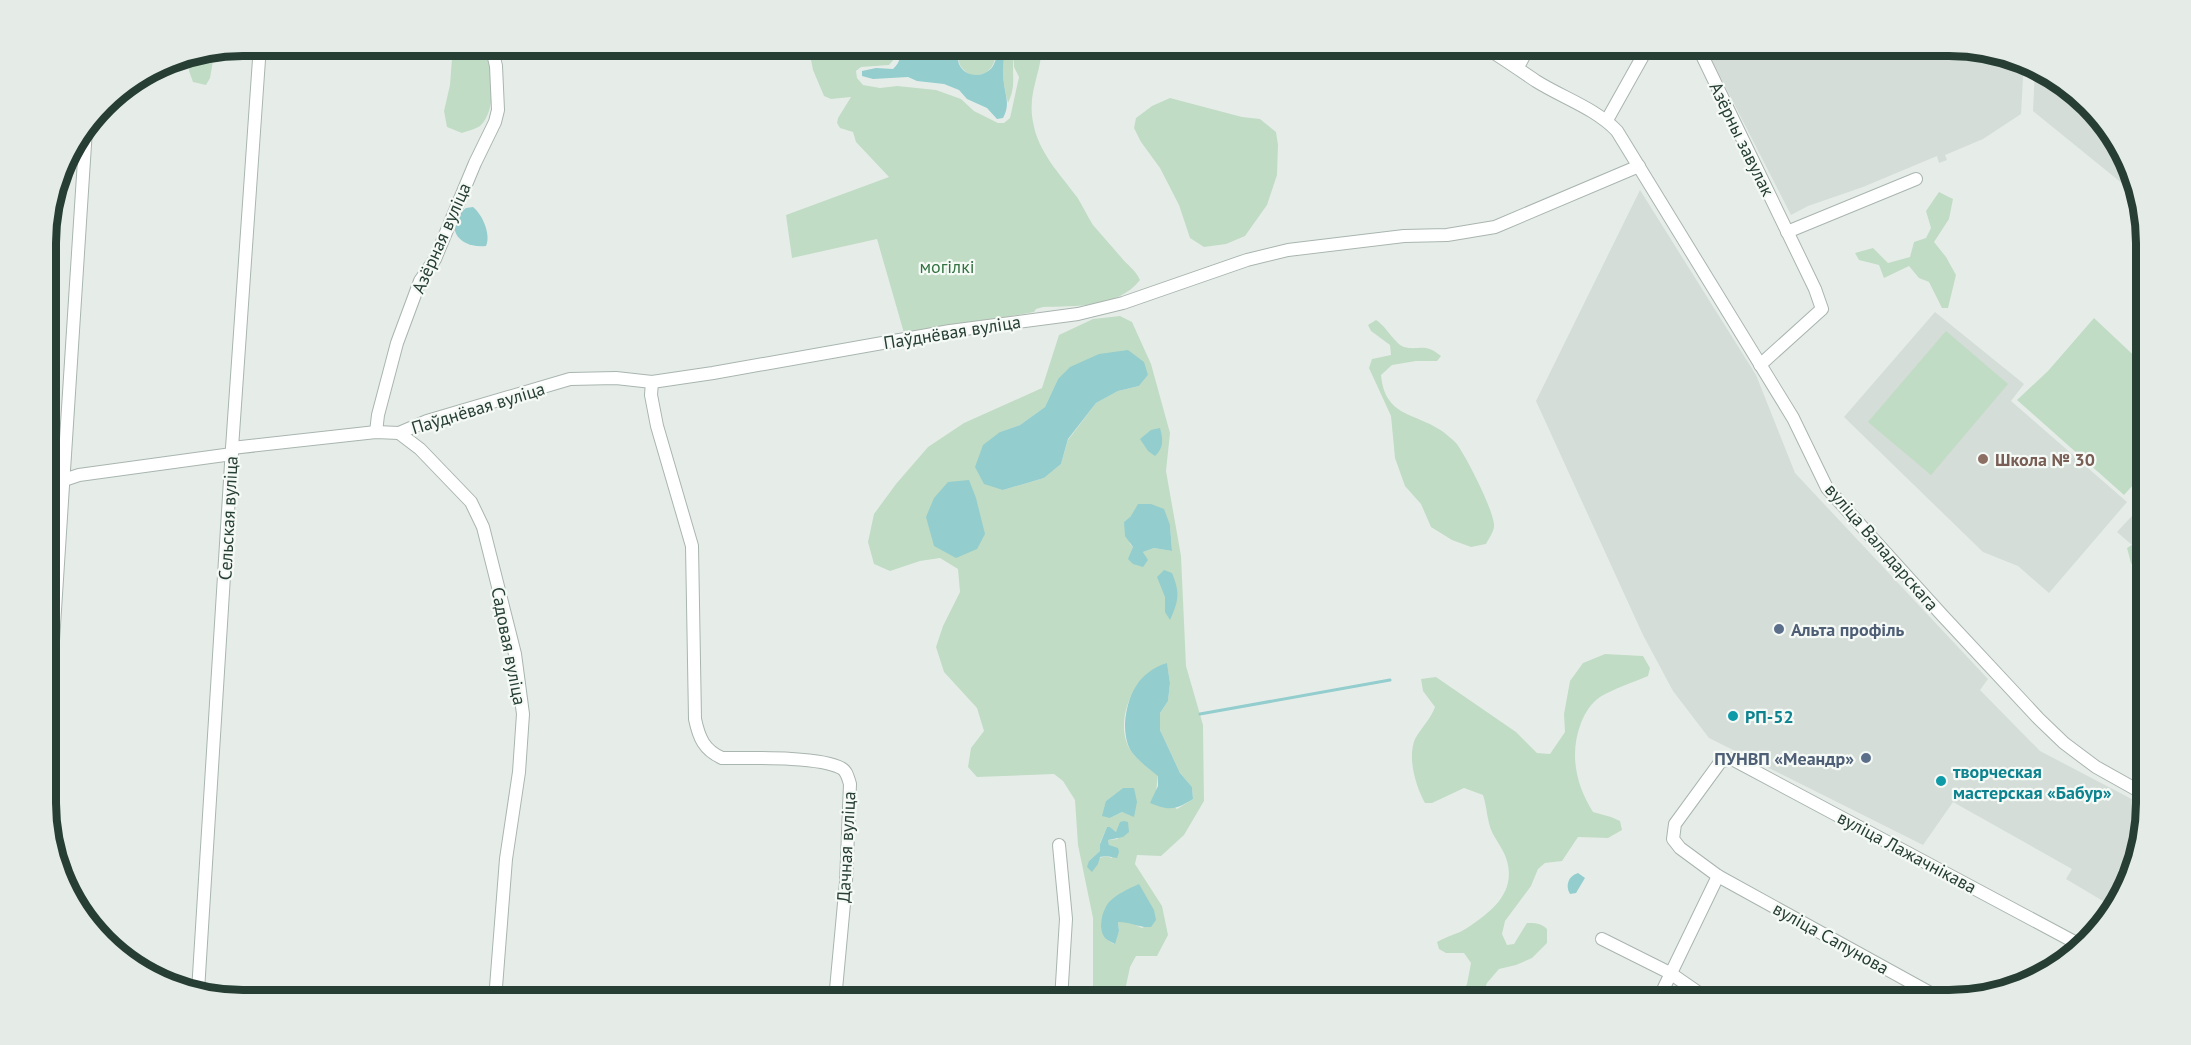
<svg xmlns="http://www.w3.org/2000/svg" width="2191" height="1045" viewBox="0 0 2191 1045" font-family="'PT Sans',sans-serif">
	<style>
		.built { fill: #d4ddd7 }
		.green { fill: #c1dcc4; fill-rule: evenodd }
		.water { fill: #93cdcd }
		.lines { fill: none; stroke-linecap: round; stroke-linejoin: round }
		.stream { stroke: #93cdcd; stroke-width: 3 }
		.street-casing { stroke: #a9b5af; stroke-width: 14 }
		.street { stroke: #fff; stroke-width: 12 }
		.education-dot { fill: #8d6e63; stroke: #f6faf7; stroke-width: 2 }
		.service-dot { fill: #5c6f8a; stroke: #f6faf7; stroke-width: 2 }
		.culture-dot { fill: #0f9aa8; stroke: #f6faf7; stroke-width: 2 }
		.labels { text-anchor: middle; dominant-baseline: central; stroke-width: 4.5; stroke-linejoin: round; paint-order: stroke }
		.street-label { font-size: 18px; fill: #263e34; stroke: #f6faf7 }
		.park-label { font-size: 18px; fill: #337241; stroke: #f6faf7 }
		.education-label { font-size: 18px; font-weight: bold; fill: #785e54; stroke: #f6faf7; text-anchor: start }
		.service-label { font-size: 18px; font-weight: bold; fill: #4e5e75; stroke: #f6faf7; text-anchor: start }
		.culture-label { font-size: 18px; font-weight: bold; fill: #0d838f; stroke: #f6faf7; text-anchor: start }
		.rim { fill: none; stroke: #263e34; stroke-width: 8 }
	</style>
	<rect width="100%" height="100%" fill="#e6ede9"/>
	<!-- built -->
	<g class="built">
		<path d="M1704,45H1949L2024,60L2021,114L1983,139L1945,155L1947,160L1939,163L1937,156L1863,187L1808,206L1791,215Z"/>
		<path d="M2035,68L2105,122L2134,193L2033,111Z"/>
		<path d="M1640,190L1756,375L1795,473L1988,679L1980,690L2040,751L2145,806L2131,879L2113,907L2066,879L2072,869L1953,802L1923,845L1709,738L1673,691L1643,635L1536,401Z"/>
		<path d="M1935,312L2024,384L2011,401L2127,502L2049,593L2018,566L1983,552L1844,417Z"/>
		<path d="M2145,502V556L2117,532Z"/>
	</g>
	<!-- green -->
	<g class="green">
		<path d="M453,45H486C493,65 498,110 480,126C476,129 467,131 462,133L447,127L444,111L450,85Z"/>
		<path d="M808,45H894L896,57L889,65L861,67L856,71L857,78L863,85L880,88L897,86L936,90L961,99L974,111L998,123H1004L1010,118L1019,77L1014,67V56C1011,75 1017,84 1008,103C1003,83 1000,65 1007,45H1017L1014,55L1020,45H1042C1042,72 1027,92 1033,122C1038,152 1060,174 1077,197C1083,206 1087,216 1093,225C1102,235 1111,246 1120,256C1128,266 1135,269 1140,280C1118,308 1075,306 1043,307L1036,309L1034,312L1000,318L957,328L945,326L904,333L877,239L792,258L786,215L889,177L856,142L853,132L840,128L837,123L838,118L851,97L831,99L824,96L813,70Z"/>
		<path d="M958,45H999C994,63 993,77 970,75C955,64 960,61 958,45Z"/>
		<path d="M215,50L210,78L206,85L193,82L189,71L190,55Z"/>
		<path d="M1170,98L1242,117L1260,119L1276,132L1278,145L1277,175L1267,205L1245,236L1226,244L1204,247L1190,238L1179,205L1160,168L1141,142L1134,128L1136,118L1152,106Z"/>
		<path d="M1939,192L1953,199L1949,219L1934,242L1946,257L1956,275L1948,308H1942L1929,282L1919,278L1909,266L1884,278L1879,265L1859,260L1855,253L1873,248L1888,263L1910,257L1914,242L1926,238L1931,228L1926,211Z"/>
		<path d="M1120,316L1132,322L1151,364L1170,433L1166,471L1181,556L1186,666L1203,725L1204,801L1184,835L1161,856L1137,855L1135,864L1162,906L1168,935L1157,956H1136L1130,967L1123,1000H1093V918L1078,845L1075,800L1063,781L1054,774L977,777L968,767L971,748L984,731L977,708L944,672L936,647L943,626L960,592L958,569L940,558L920,561L890,571L874,564L868,542L874,514L896,484L928,447L964,423L1042,388L1059,335L1093,319ZM1148,375L1139,386L1118,391L1096,403L1068,440L1061,464L1044,478L1003,490L1000,432L1020,425L1045,407L1058,379ZM1131,516L1170,525L1172,551L1154,548L1143,552L1147,560L1132,552L1133,547L1130,544L1124,522ZM1167,664L1170,683L1168,701L1160,713V730L1180,773L1192,787L1193,799L1177,809L1156,792L1158,775C1150,770 1136,759 1131,751C1112,723 1134,671 1167,664ZM1123,788L1134,816L1122,812L1110,818L1106,801ZM1107,827H1110L1116,832L1119,830L1118,839L1108,840L1112,858L1106,856L1089,861L1100,851V843ZM1156,920L1142,928L1129,922H1118L1119,931L1114,944L1106,939L1101,921Z"/>
		<path d="M2094,318L2145,366V472L2124,495L2017,400L2048,371Z"/>
		<path d="M1376,320C1386,326 1395,344 1404,347C1420,351 1424,342 1441,356L1437,361H1416L1392,365L1381,375C1385,417 1414,412 1442,431C1446,434 1452,439 1456,443C1465,454 1496,514 1494,527C1493,533 1488,540 1486,544L1471,547L1452,540L1431,527L1421,504L1405,486L1395,458L1391,416L1369,368L1372,359L1391,355L1390,345L1371,331L1368,325Z"/>
		<path d="M1946,331L2008,384L1931,475L1868,422Z"/>
		<path d="M2145,537V581L2131,563L2127,548Z"/>
		<path d="M1605,654L1643,656L1650,668L1648,676C1632,683 1615,688 1600,697C1591,703 1585,713 1581,723C1569,754 1576,785 1593,812L1611,817L1620,821L1622,830L1608,838L1578,837L1562,861L1545,863L1538,869L1531,886L1505,921L1502,934L1507,945L1514,944L1527,923C1535,923 1541,923 1547,929V943L1532,958L1516,965L1499,969L1487,983L1480,1000H1462L1461,995L1467,984L1471,963L1464,953H1446L1439,949L1437,942C1447,936 1458,934 1467,928C1491,912 1516,893 1507,861C1504,850 1497,842 1492,832C1487,821 1487,807 1483,795L1464,788L1432,803H1425C1416,787 1407,758 1415,739C1421,728 1430,720 1435,707L1423,691L1421,679L1436,677L1516,732L1537,753L1550,754L1565,732L1564,714L1570,681L1583,663Z"/>
	</g>
	<!-- water -->
	<g class="water">
		<path d="M898,45H958C959,52 957,58 959,64C965,79 988,78 994,64C997,58 998,51 999,45H1007C1003,58 1002,70 1004,84C1006,98 1010,105 1003,118L997,119L987,108L967,99L959,90L944,84L917,81L908,77L873,79L862,76V71L876,68L893,69C901,62 901,55 898,45Z"/>
		<path d="M473,207C483,215 491,235 486,246C459,249 442,227 466,208Z"/>
		<path d="M1128,350L1144,362L1148,375L1139,386L1118,391L1096,403L1068,439L1061,464L1044,478L1003,490L984,484L975,467L983,445L1000,432L1020,425L1045,407L1058,379L1070,367L1099,354Z"/>
		<path d="M1160,428C1163,439 1164,448 1155,456L1148,451L1140,439L1151,430Z"/>
		<path d="M969,480L976,498L985,534L977,549L956,558L934,546L926,517L934,498L948,482Z"/>
		<path d="M1138,504H1151L1164,509L1170,525L1172,551L1154,548L1143,552L1148,560L1143,567L1133,564L1128,559L1133,547L1125,536L1124,522L1131,516Z"/>
		<path d="M1164,570L1172,573C1180,592 1179,601 1170,620L1165,612V597L1157,577Z"/>
		<path d="M1167,663L1170,683L1168,701L1160,713V730L1180,773L1192,787L1193,799C1175,810 1170,811 1150,803L1158,786V776C1149,769 1137,760 1131,751C1126,743 1125,732 1125,724C1127,696 1138,672 1167,663Z"/>
		<path d="M1123,788H1134L1137,802L1134,817L1122,812L1110,818L1102,816L1106,801Z"/>
		<path d="M1124,821L1128,822L1129,832L1123,837L1108,840L1109,845L1118,848L1119,852L1117,858L1106,856L1100,857L1098,864L1092,872L1087,867L1089,861L1100,851V844L1107,827H1110L1116,832L1120,822Z"/>
		<path d="M1578,873L1585,878L1576,893L1570,894C1565,886 1568,876 1578,873Z"/>
		<path d="M1139,884L1154,910L1156,920L1151,927C1139,928 1131,922 1118,922L1119,931L1115,944C1112,942 1108,941 1106,939C1097,929 1102,911 1109,902C1117,894 1128,889 1139,884Z"/>
	</g>
	<g class="lines">
		<!-- stream -->
		<path class="stream" d="M1200,714L1390,680"/>
		<!-- street casing -->
		<g class="street-casing">
			<g id="street">
				<path d="M1481,45C1500,56 1518,69 1536,81C1563,98 1595,108 1617,131L1793,418L1827,488L1942,615L2039,719L2064,743L2096,767L2146,795"/>
				<path d="M1697,45L1815,289L1822,309L1760,365"/>
				<path d="M1518,67L1530,45"/>
				<path d="M1607,120L1649,45"/>
				<path d="M1787,232L1916,179"/>
				<path d="M652,382L651,395L657,426L692,546L695,719C699,738 704,750 722,758C749,758 820,756 841,768C847,771 848,778 850,784L846,882L835,1000"/>
				<path d="M376,432L378,415L397,343L420,281L435,259L475,163L495,122L498,110L496,66L491,45"/>
				<path d="M399,433L420,449L471,502L483,527L515,654L523,714L519,772L506,859L495,1000"/>
				<path d="M232,448L376,432L399,433L427,421L570,379L616,378L652,382L713,373L950,331L1078,314L1123,303L1247,260L1288,250L1404,236L1447,235L1495,227L1639,166"/>
				<path d="M64,480L79,475L232,454"/>
				<path d="M47,734L86,129"/>
				<path d="M1059,845L1066,919L1061,1000"/>
				<path d="M1602,939L1670,973L1709,1000"/>
				<path d="M198,991L232,448L260,45"/>
				<path d="M1658,1000L1718,876"/>
				<path d="M1943,1000L1718,876L1680,848L1673,839L1675,824L1721,761L1732,759L2082,946"/>
			</g>
		</g>
		<!-- street -->
		<use href="#street" class="street"/>
	</g>
	<!-- markers -->
	<circle class="education-dot" cx="1983" cy="459" r="6"/>
	<g class="service-dot">
		<circle cx="1779" cy="629" r="6"/>
		<circle cx="1866" cy="758" r="6"/>
	</g>
	<g class="culture-dot">
		<circle cx="1733" cy="716" r="6"/>
		<circle cx="1941" cy="781" r="6"/>
	</g>
	<g class="labels">
		<!-- street labels -->
		<g class="street-label">
			<text transform="translate(1742 139) rotate(64)">Азёрны завулак</text>
			<text transform="translate(441 238) rotate(-66)">Азёрная вуліца</text>
			<text transform="translate(952 332) rotate(-9)">Паўднёвая вуліца</text>
			<text transform="translate(478 408) rotate(-17)">Паўднёвая вуліца</text>
			<text transform="translate(228 518) rotate(-87)">Сельская вуліца</text>
			<text transform="translate(1882 547) rotate(49)">вуліца Валадарскага</text>
			<text transform="translate(509 646) rotate(79)">Садовая вуліца</text>
			<text transform="translate(846 847) rotate(-87)">Дачная вуліца</text>
			<text transform="translate(1907 852) rotate(28)">вуліца Лажачнікава</text>
			<text transform="translate(1831 938) rotate(29)">вуліца Сапунова</text>
		</g>
		<!-- park labels -->
		<g class="park-label">
			<text x="947" y="266">могілкі</text>
		</g>
		<!-- education labels -->
		<g class="education-label">
			<text x="1995" y="459">Школа № 30</text>
		</g>
		<!-- service labels -->
		<g class="service-label">
			<text x="1791" y="629">Альта профіль</text>
			<text x="1854" y="758" text-anchor="end">ПУНВП «Меандр»</text>
		</g>
		<!-- culture labels -->
		<g class="culture-label">
			<text x="1745" y="716">РП-52</text>
			<text x="1953" y="771">творческая<tspan x="1953" dy="21">мастерская «Бабур»</tspan></text>
		</g>
	</g>
	<!-- crop -->
	<path d="M0 0H2191V1045H0ZM243 56H1949A187 187 0 0 1 2136 243V803A187 187 0 0 1 1949 990H243A187 187 0 0 1 56 803V243A187 187 0 0 1 243 56Z" fill="#e5ebe7" fill-rule="evenodd"/>
	<path class="rim" d="M243 56H1949A187 187 0 0 1 2136 243V803A187 187 0 0 1 1949 990H243A187 187 0 0 1 56 803V243A187 187 0 0 1 243 56Z"/>
</svg>
